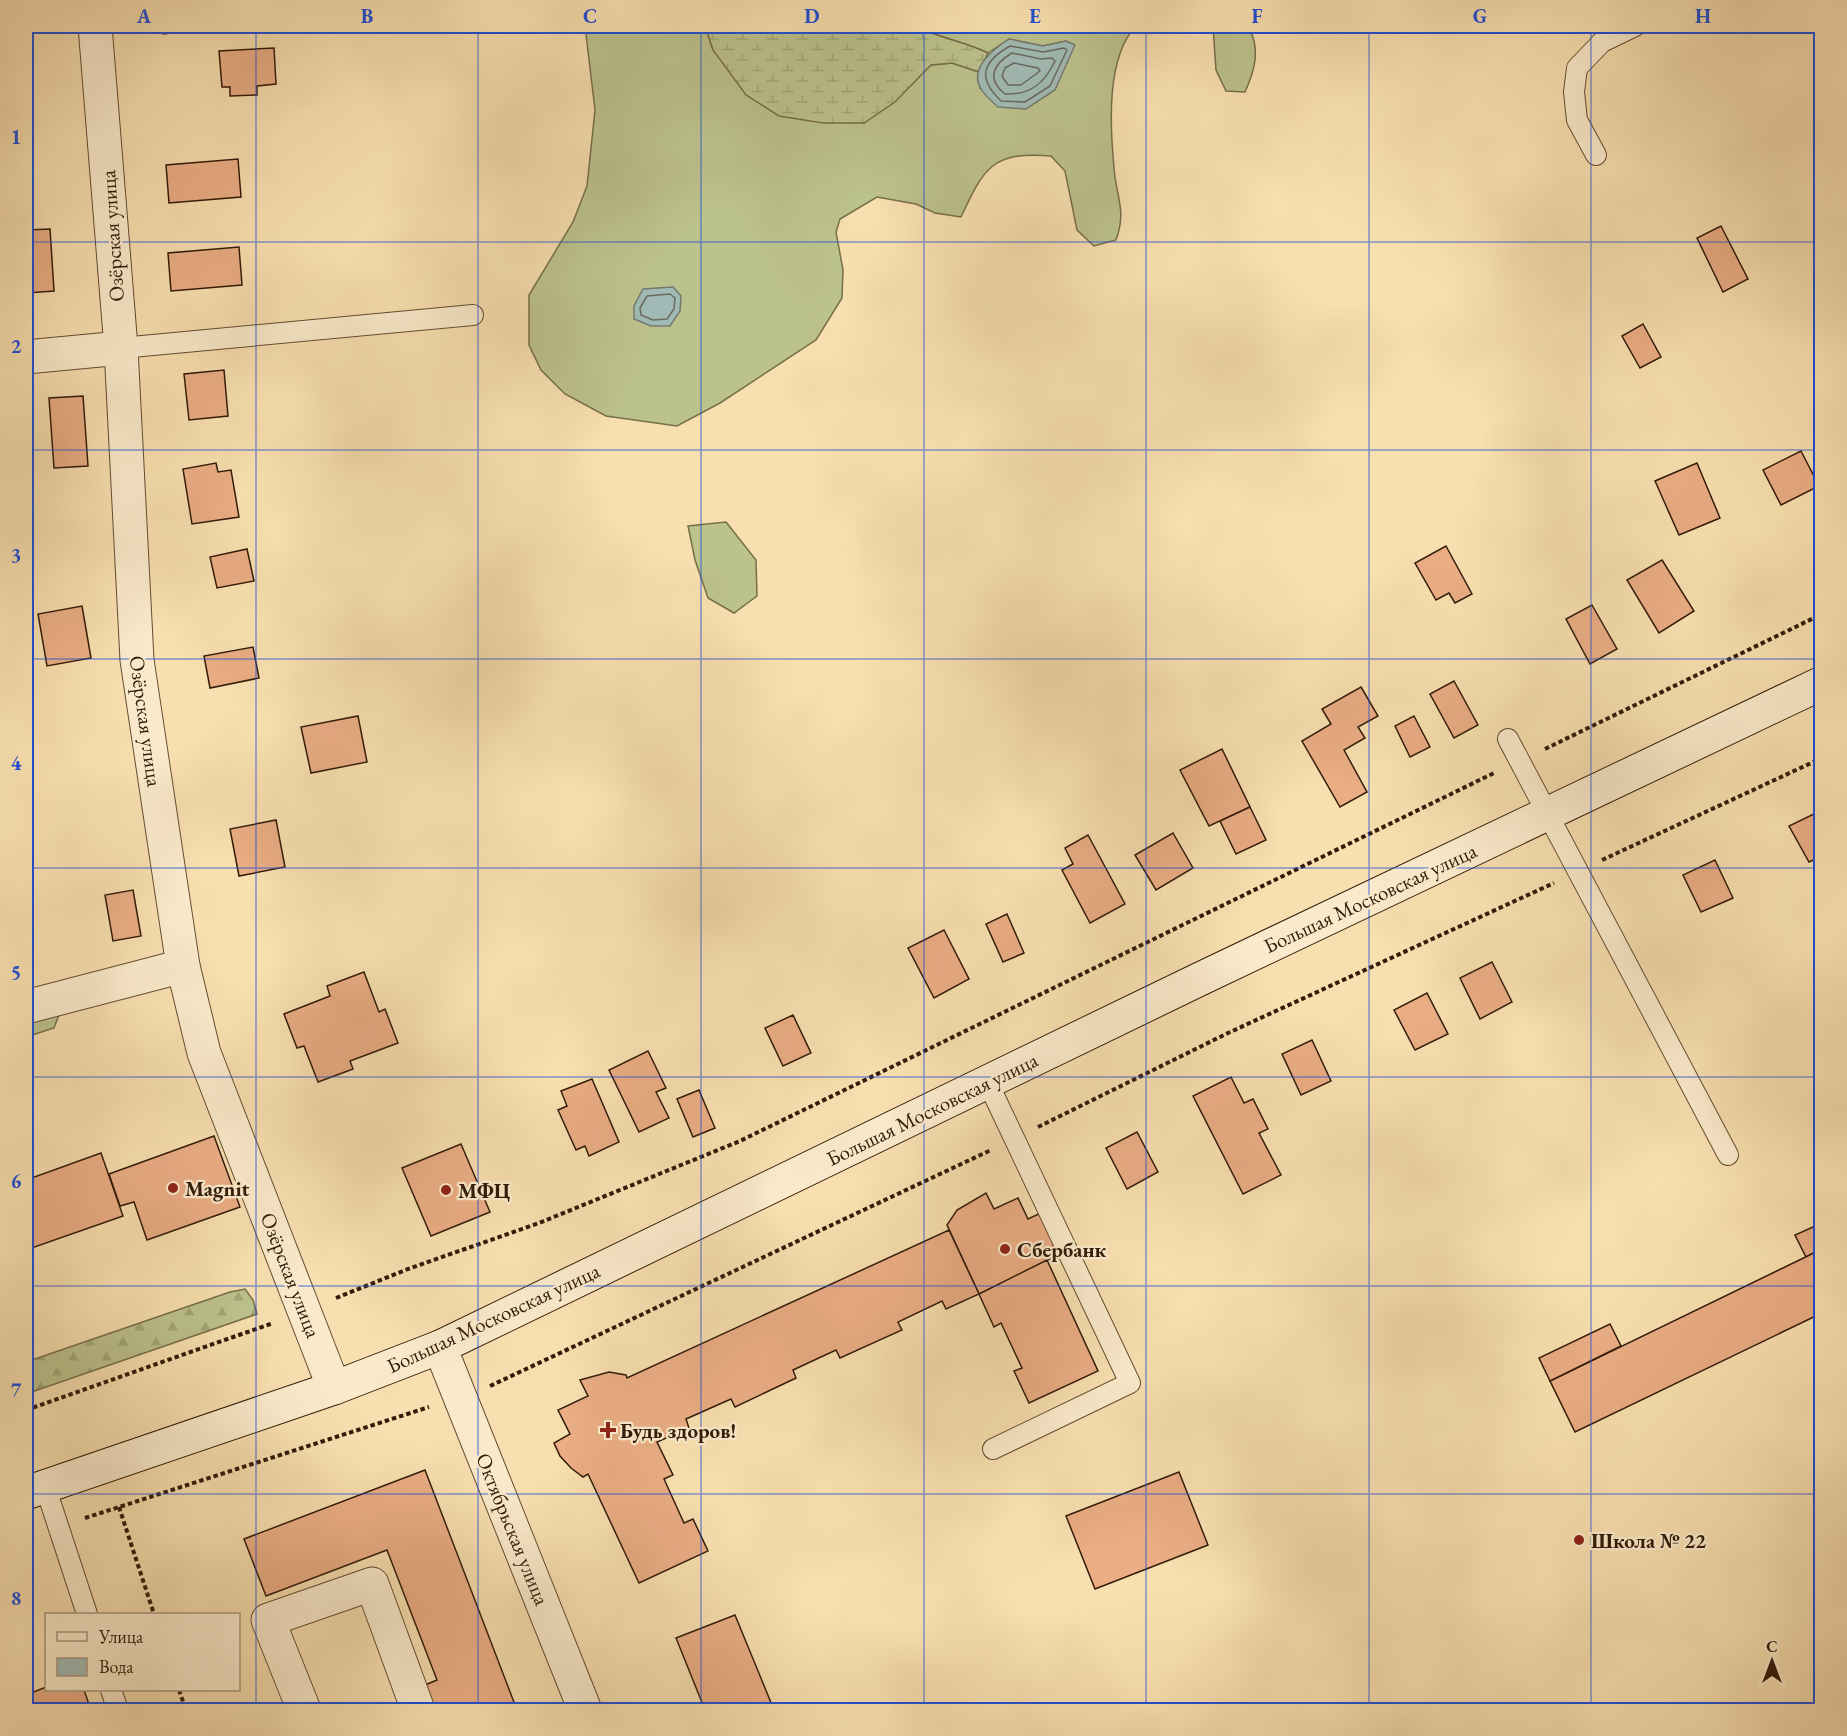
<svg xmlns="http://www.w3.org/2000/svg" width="1847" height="1736" viewBox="0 0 1847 1736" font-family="'EB Garamond',serif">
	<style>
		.grass { fill: #bcc28c; stroke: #776e4a; stroke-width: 1.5 }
		.forest { fill: url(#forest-firs); stroke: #776e4a; stroke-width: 1.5 }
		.wetland { fill: url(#wetland-marsh); stroke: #776e4a; stroke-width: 1.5 }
		.water { fill: #a1bab5; stroke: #757a70; stroke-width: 1.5 }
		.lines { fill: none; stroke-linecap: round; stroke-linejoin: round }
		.shore { stroke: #6a6a5f; stroke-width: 1.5 }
		.building { fill: #eaad84; stroke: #321b09; stroke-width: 1.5 }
		.service-casing { stroke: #644c32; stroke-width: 22 }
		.minor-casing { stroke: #644c32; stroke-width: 35 }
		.secondary-casing { stroke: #321b09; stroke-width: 35 }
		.path { stroke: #321b09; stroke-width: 4; stroke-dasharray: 4.5 3; stroke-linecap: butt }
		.service { stroke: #faeacb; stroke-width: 20 }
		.minor { stroke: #faeacb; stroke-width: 33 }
		.secondary { stroke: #faeacb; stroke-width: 33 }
		.grid { fill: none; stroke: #1d4ed8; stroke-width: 1.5; stroke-opacity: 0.55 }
		.poi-dot { fill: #8f2418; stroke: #faeacb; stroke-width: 2 }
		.labels { text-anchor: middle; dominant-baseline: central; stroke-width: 4.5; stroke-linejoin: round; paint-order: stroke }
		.street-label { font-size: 21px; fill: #321b09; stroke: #faeacb }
		.poi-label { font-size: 21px; font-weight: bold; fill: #321b09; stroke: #faeacb; text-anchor: start }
		.neatline { fill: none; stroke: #1d4ed8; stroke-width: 2 }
		.grid-label { font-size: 20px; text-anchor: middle; font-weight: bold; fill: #1d4ed8 }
	</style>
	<defs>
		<pattern id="forest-firs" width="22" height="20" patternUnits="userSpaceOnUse" patternTransform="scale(1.5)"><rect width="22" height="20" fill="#bcc28c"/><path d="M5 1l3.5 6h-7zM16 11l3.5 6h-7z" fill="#a2a677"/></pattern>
		<pattern id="wetland-marsh" width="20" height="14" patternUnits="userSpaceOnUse" patternTransform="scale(1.5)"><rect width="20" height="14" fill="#bcc28c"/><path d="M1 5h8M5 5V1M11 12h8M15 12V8" fill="none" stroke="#a2a677"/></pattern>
	</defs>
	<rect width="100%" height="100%" fill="#f8dfaf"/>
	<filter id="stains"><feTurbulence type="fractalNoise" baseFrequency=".00333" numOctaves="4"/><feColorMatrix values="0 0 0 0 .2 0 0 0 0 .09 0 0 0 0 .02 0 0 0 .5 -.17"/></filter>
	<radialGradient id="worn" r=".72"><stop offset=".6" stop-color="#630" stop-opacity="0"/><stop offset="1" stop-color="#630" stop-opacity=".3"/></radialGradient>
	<!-- grass -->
	<g class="grass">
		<path d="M585,26H705L713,50L864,123L931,65L952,63L979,72L980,88L1066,41L1043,46L1009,39L988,53C964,41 938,38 915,26H1136C1106,57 1110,126 1114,168C1116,197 1127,210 1116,240L1094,246L1077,230L1065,171L1051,156C992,151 984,168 961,217L935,213L916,204L877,197L840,219L836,232L843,270L842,298L816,340L720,403L677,426L606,416L565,394L541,370L529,345V295L573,222L587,186L595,110Z"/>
		<path d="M1213,26H1248C1261,48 1255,70 1245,92L1226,91L1216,70Z"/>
		<path d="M726,522L756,560L757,596L734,613L708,598L695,560L688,526Z"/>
		<path d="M59,1015L54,1028L26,1037V1016Z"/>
	</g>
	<!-- forest -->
	<path class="forest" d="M245,1289L253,1300L257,1314L26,1394V1362L230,1292Z"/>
	<!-- wetland -->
	<path class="wetland" d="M705,26H915C938,38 964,41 988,53L979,72L952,63L931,65L895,102L864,123H823L779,116L746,95L713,50Z"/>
	<!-- water -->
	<g class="water">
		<path d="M1009,39L1043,46L1066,41L1075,45L1055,90L1026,109L998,107C993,102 985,96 981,89C968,68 994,49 1009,39Z"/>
		<path d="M673,287L681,296L680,311L670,326H651L634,319V306L643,289Z"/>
	</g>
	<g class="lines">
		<!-- shore -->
		<g class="shore">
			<path d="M1010,46L1043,52L1064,48L1067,50L1050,86L1025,102L1001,101C977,78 982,62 1010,46Z"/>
			<path d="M1012,53L1041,59L1052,58L1055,61C1044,84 1030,95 1005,94C986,79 993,64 1012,53Z"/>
			<path d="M1014,63L1038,68L1040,71L1021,85H1008L1002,76L1005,68Z"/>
			<path d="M670,294L675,298L674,309L667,319L653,320L641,315L640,308L647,296Z"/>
		</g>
	</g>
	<!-- building -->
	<g class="building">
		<path d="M162,26H199V30L163,34Z"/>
		<path d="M274,48L276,84L257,86V95L230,96V87H222L219,51Z"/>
		<path d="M238,159L241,197L169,203L166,165Z"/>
		<path d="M1721,226L1748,279L1723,292L1697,238Z"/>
		<path d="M50,229L54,291L26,293V230Z"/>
		<path d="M239,247L242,285L171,291L168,253Z"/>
		<path d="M1643,324L1661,357L1640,368L1622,336Z"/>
		<path d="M224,370L228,416L189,420L184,374Z"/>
		<path d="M83,396L88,466L54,468L49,398Z"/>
		<path d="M1801,451L1819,486L1781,505L1763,470Z"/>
		<path d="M216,463L218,472L231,470L239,517L192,524L183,469Z"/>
		<path d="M1697,463L1720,518L1679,535L1655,481Z"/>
		<path d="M1446,546L1472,594L1455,603L1449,593L1436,600L1415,563Z"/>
		<path d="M247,549L254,581L217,588L210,557Z"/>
		<path d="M1662,560L1694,611L1659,633L1627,580Z"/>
		<path d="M1592,605L1617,649L1590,664L1566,619Z"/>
		<path d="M82,606L91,658L47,666L38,614Z"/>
		<path d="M253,647L259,678L210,688L204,656Z"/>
		<path d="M1454,681L1478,725L1454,738L1430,694Z"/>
		<path d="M1361,687L1378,716L1358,727L1365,738L1344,750L1367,792L1340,807L1302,741L1331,724L1322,709Z"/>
		<path d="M358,716L367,762L311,773L301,727Z"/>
		<path d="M1414,716L1430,747L1410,757L1395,726Z"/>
		<path d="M1222,749L1250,807L1209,826L1180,770Z"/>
		<path d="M1250,807L1266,840L1236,854L1220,821Z"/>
		<path d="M1818,812L1822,819V856L1809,862L1789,826Z"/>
		<path d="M276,820L285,867L239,876L230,829Z"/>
		<path d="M1173,833L1193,868L1156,890L1135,855Z"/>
		<path d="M1088,835L1125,904L1090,923L1062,870L1073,864L1065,848Z"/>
		<path d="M1715,860L1733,898L1701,912L1683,875Z"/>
		<path d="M133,890L141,936L113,941L105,895Z"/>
		<path d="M1007,914L1024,953L1003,962L986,924Z"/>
		<path d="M944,930L969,979L934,998L908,948Z"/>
		<path d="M1492,962L1512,1002L1480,1019L1460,978Z"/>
		<path d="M364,972L379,1012L385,1009L398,1043L350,1061L353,1069L318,1082L304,1046L297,1048L284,1014L330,996L327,986Z"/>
		<path d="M1427,993L1448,1034L1415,1050L1394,1010Z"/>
		<path d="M793,1015L811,1053L783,1066L765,1028Z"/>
		<path d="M1312,1040L1331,1081L1301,1095L1282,1054Z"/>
		<path d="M648,1051L666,1088L656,1092L669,1118L639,1132L609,1070Z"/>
		<path d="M1231,1077L1244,1103L1253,1099L1268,1129L1259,1133L1281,1175L1243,1194L1193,1096Z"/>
		<path d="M592,1079L619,1142L589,1156L585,1146L576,1150L558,1110L567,1106L561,1091Z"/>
		<path d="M699,1090L715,1128L693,1137L677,1099Z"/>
		<path d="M1137,1132L1158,1172L1127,1189L1106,1148Z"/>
		<path d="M214,1136L240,1207L147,1240L134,1202L120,1206L109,1174Z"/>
		<path d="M461,1144L490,1212L431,1236L402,1168Z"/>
		<path d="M101,1153L123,1216L26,1250V1180Z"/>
		<path d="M986,1193L994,1209L1018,1198L1028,1219L1045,1211L1054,1240L1052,1258L979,1294L947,1225L957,1210Z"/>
		<path d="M1822,1223V1249L1806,1257L1795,1235Z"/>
		<path d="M949,1230L979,1294L946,1309L942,1301L898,1322L902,1330L840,1358L836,1350L793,1370L796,1378L735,1407L731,1399L686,1419L689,1428L657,1442L673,1475L664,1479L684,1523L693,1519L708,1551L639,1583L588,1474L583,1477L571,1468L560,1456L554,1443L570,1434L558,1410L588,1396L580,1380L609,1372L626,1375L627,1378Z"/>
		<path d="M1822,1249V1313L1575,1432L1550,1381Z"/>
		<path d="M1047,1260L1098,1371L1029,1403L1014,1371L1022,1368L1001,1323L994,1327L979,1294Z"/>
		<path d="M1610,1324L1621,1346L1550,1381L1539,1358Z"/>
		<path d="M425,1470L517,1710H435L425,1685L437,1680L387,1550L266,1596L244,1539Z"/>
		<path d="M1179,1472L1208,1545L1095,1589L1066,1516Z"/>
		<path d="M735,1615L774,1710H705L676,1638Z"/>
		<path d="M46,1687V1690H84L91,1710H26V1695Z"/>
	</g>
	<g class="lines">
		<!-- service casing -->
		<g class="service-casing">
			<g id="service">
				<path d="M1596,155L1577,120L1574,92L1577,68L1602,42L1635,26"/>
				<path d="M121,348L473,315"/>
				<path d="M1508,739L1728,1155"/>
				<path d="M988,1083L1130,1383L993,1449"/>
				<path d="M45,1486L87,1614"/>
				<path d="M111,1690L118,1710"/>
			</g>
		</g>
		<!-- minor casing -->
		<g class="minor-casing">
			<g id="minor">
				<path d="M95,26L121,348L137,660L183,966L204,1053L334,1388"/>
				<path d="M26,357L121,348"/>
				<path d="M26,1007L183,966"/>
				<path d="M440,1347L585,1710"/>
				<path d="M304,1710L268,1620L372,1584L418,1710"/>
			</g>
		</g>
		<!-- secondary casing -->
		<g class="secondary-casing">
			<path id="secondary" d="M26,1493L334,1388L440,1347L1200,979L1822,683"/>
		</g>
		<!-- path -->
		<g class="path">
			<path d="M1545,749L1822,614"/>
			<path d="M1602,860L1822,758"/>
			<path d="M1038,1127L1228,1033L1554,883"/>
			<path d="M336,1298L408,1269L539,1223L740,1141L1494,773"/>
			<path d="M490,1386L991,1150"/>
			<path d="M26,1410L273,1323"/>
			<path d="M119,1507L154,1614"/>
			<path d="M85,1518L429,1407"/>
			<path d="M179,1690L186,1710"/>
		</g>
		<!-- service -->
		<use href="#service" class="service"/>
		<!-- minor -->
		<use href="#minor" class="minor"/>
		<!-- secondary -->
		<use href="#secondary" class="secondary"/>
	</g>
	<!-- grid -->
	<path class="grid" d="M256,26V1710M478,26V1710M701,26V1710M924,26V1710M1146,26V1710M1369,26V1710M1591,26V1710M26,242H1822M26,450H1822M26,659H1822M26,868H1822M26,1077H1822M26,1286H1822M26,1494H1822"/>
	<!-- markers -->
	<g class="poi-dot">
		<circle cx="173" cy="1188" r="6"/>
		<circle cx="446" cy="1190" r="6"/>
		<circle cx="1005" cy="1249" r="6"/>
		<path d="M605 1421h6v6h6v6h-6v6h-6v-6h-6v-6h6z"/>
		<circle cx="1579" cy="1540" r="6"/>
	</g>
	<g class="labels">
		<!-- street labels -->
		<g class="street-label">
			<text transform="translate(112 236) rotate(-94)">Озёрская улица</text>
			<text transform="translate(146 721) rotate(82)">Озёрская улица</text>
			<text transform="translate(1370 898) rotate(-25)">Большая Московская улица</text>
			<text transform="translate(932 1109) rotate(-26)">Большая Московская улица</text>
			<text transform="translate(291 1275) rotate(69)">Озёрская улица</text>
			<text transform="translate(493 1318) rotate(-25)">Большая Московская улица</text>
			<text transform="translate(513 1529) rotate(68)">Октябрьская улица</text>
		</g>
		<!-- poi labels -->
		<g class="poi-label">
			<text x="185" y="1188">Magnit</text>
			<text x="458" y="1190">МФЦ</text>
			<text x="1017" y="1249">Сбербанк</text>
			<text x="620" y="1430">Будь здоров!</text>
			<text x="1591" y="1540">Школа № 22</text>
		</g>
	</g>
	<!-- margin -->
	<rect width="1847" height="1736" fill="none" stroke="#f8dfaf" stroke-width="66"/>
	<!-- legend -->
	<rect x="45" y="1613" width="195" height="78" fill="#faeacb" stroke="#aa977d" stroke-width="1.5"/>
	<rect x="57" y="1632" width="30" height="9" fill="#faeacb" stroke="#aa977d" stroke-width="1.5"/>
	<text x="99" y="1643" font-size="18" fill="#321b09">Улица</text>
	<rect x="57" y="1658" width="30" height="18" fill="#a1bab5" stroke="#aa977d" stroke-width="1.5"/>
	<text x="99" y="1673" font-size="18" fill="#321b09">Вода</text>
	<!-- north arrow -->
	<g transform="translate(1772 1661)" stroke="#faeacb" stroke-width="4.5" paint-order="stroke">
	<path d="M0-4.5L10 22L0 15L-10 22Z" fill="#321b09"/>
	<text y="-9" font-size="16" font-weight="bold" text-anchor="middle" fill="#321b09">С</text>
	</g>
	<rect x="33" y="33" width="1781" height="1670" class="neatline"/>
	<g class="grid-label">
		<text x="144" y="23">A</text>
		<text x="367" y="23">B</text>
		<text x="590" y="23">C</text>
		<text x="812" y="23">D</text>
		<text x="1035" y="23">E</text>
		<text x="1257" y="23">F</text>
		<text x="1480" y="23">G</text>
		<text x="1703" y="23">H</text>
		<text x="16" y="144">1</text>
		<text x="16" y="353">2</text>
		<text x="16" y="562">3</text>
		<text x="16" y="770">4</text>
		<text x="16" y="979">5</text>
		<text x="16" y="1188">6</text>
		<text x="16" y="1397">7</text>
		<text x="16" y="1605">8</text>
	</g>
	<rect width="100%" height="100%" filter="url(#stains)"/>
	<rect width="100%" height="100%" fill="url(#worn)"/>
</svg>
